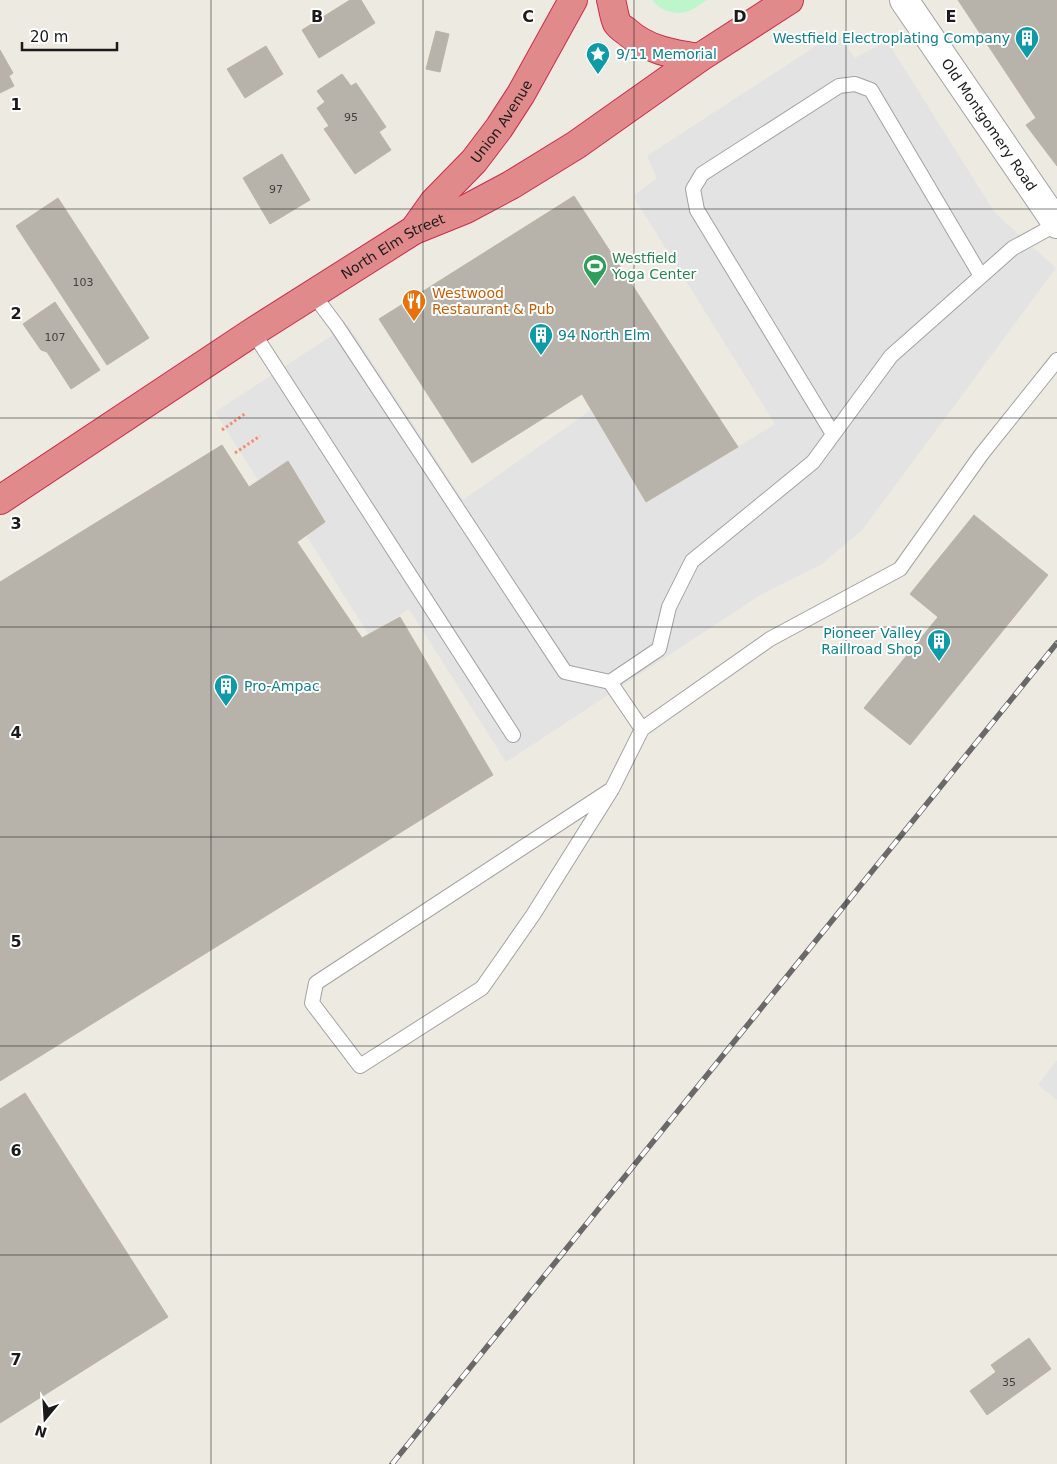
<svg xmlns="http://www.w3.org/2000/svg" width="1057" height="1464" viewBox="0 0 1057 1464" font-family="'DejaVu Sans',sans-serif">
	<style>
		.park { fill: #bef6cb }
		.parking { fill: #e3e3e3 }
		.building { fill: #b8b3aa; stroke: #bdb3a4 }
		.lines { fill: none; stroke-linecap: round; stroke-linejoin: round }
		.lane-casing { stroke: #a2a2a2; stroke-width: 16 }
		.street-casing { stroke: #a2a2a2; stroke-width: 30 }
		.highway-casing { stroke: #cd2b48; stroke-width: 30 }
		.path { stroke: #f38f6b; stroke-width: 3; stroke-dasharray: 2.5 2.5; stroke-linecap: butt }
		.lane { stroke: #fff; stroke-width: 14 }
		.street { stroke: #fff; stroke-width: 28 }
		.highway { stroke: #e18a8c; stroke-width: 28 }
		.rail-casing { stroke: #696969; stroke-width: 5.5 }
		.rail { stroke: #fff; stroke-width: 4; stroke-dasharray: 11; stroke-linecap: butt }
		.grid { fill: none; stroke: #1b1b1b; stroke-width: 1; stroke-opacity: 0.55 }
		.labels { text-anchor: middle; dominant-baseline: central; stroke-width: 4; stroke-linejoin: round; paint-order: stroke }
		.number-label { font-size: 11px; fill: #42413f }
		.culture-label { font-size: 14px; fill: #0d838f; stroke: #fff; text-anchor: start }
		.street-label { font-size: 14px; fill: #1b1b1b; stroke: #fff }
		.leisure-label { font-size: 14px; fill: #27864d; stroke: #fff; text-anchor: start }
		.food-label { font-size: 14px; fill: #c56008; stroke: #fff; text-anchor: start }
		.grid-label { font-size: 16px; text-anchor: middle; font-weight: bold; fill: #1b1b1b; stroke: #fff; stroke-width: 4; stroke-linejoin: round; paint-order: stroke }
	</style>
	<rect width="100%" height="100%" fill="#eceae1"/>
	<!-- park -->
	<path class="park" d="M652,0H707C701,3 695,9 689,11C676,16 661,11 652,0Z"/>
	<!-- parking -->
	<g class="parking">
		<path d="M836,33L855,58L887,41L995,213L1056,268L863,529L822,564L762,594L506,762L409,609L369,635L306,535L288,462L258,480L215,412L348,325L463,500L591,410L646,502L738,447L775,424L633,196L657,178L647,156Z"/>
		<path d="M1057,1060V1100L1038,1085Z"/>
	</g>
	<!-- building -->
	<g class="building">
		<path d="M350,0H361L375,23L319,58L302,30Z"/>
		<path d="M958,0H1057V166L1026,125L1036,118Z"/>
		<path d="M436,31L449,34L440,72L426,69Z"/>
		<path d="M266,46L283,74L245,98L227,69Z"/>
		<path d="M0,50L13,73L9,76L14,86L0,93Z"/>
		<path d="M342,74L351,86L356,83L386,127L379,132L391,150L355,174L324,129L329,126L317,108L325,102L317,91Z"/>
		<path d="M282,154L310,200L270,224L243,178Z"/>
		<path d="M574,196L738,447L646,502L582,394L472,463L379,319Z"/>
		<path d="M58,198L149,338L107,365L16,226Z"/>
		<path d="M55,302L100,370L71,389L47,352L41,350L23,324Z"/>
		<path d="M222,445L249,487L288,461L325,522L297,542L362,638L400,617L493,775L0,1081V582Z"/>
		<path d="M974,515L1048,575L910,745L864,708L938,617L910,594Z"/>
		<path d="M25,1093L168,1317L0,1423V1109Z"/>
		<path d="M1029,1338L1051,1369L987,1415L970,1391L996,1372L991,1365Z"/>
	</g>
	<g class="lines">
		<!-- lane casing -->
		<g class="lane-casing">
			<g id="lane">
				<path d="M313,294L337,326L565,672L610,682L659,649L669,607L692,561L813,462L891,356L1013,248L1057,224"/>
				<path d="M253,332L513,735"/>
				<path d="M833,434L697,210L693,189L702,174L839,86L855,84L871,90L981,276"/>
				<path d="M610,682L642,729"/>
				<path d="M612,789L316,983L312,1003L360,1066L482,988L533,915L612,789L642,729L770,639L900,569L981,455L1057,360"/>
			</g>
		</g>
		<!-- street casing -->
		<g class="street-casing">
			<g id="street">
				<path id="s1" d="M904,0L1057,224"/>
			</g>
		</g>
		<!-- highway casing -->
		<g class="highway-casing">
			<g id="highway">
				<path d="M611,0C613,7 614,17 617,23C619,26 623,29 626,31C647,50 672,54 699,58"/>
				<path id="s2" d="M414,230L434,202L474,161L499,128L521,94L573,0"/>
				<path id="s3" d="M0,500L253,332L414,230L466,209L511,185L576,145L699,58L789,0"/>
			</g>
		</g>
		<!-- path -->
		<g class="path">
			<path d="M222,430L246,413"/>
			<path d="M235,453L260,436"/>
		</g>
		<!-- lane -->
		<use href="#lane" class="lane"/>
		<!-- street -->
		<use href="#street" class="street"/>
		<!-- highway -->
		<use href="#highway" class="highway"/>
		<!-- rail casing -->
		<g class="rail-casing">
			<path id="rail" d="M392,1464L1057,643"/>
		</g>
		<!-- rail -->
		<use href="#rail" class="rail"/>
	</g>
	<!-- grid -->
	<path class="grid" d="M211,0V1464M423,0V1464M634,0V1464M846,0V1464M0,209H1057M0,418H1057M0,627H1057M0,837H1057M0,1046H1057M0,1255H1057"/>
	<!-- icons -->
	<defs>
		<g id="building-pin" transform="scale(1.25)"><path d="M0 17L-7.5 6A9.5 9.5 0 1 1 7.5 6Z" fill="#0f9aa8" stroke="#fff"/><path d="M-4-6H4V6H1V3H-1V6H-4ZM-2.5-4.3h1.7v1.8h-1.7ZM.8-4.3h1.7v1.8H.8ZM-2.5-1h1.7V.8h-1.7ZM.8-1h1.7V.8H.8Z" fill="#fff"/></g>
		<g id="sight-pin" transform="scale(1.25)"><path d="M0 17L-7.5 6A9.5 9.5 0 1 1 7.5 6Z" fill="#0f9aa8" stroke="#fff"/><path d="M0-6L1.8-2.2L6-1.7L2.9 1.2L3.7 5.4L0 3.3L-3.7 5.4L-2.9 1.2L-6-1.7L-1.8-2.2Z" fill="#fff"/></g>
		<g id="stadium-pin" transform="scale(1.25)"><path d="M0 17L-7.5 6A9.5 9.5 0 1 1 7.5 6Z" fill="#2e9e5b" stroke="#fff"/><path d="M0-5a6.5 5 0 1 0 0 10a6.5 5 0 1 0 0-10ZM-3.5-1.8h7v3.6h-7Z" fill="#fff"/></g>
		<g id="restaurant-pin" transform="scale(1.25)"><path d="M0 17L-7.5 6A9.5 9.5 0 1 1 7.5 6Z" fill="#e8710a" stroke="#fff"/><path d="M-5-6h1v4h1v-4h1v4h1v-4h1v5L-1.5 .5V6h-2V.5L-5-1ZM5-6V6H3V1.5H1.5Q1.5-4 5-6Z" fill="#fff"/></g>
	</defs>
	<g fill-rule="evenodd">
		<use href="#building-pin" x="1027" y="38"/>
		<use href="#sight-pin" x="598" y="54"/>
		<use href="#stadium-pin" x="595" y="266"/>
		<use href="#restaurant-pin" x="414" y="301"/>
		<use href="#building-pin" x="541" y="335"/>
		<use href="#building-pin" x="939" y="641"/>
		<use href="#building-pin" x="226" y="686"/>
	</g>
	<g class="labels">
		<!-- number labels -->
		<g class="number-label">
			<text x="351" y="117">95</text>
			<text x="276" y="189">97</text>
			<text x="83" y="282">103</text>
			<text x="55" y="337">107</text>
			<text x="1009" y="1382">35</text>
		</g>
		<!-- culture labels -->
		<g class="culture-label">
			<text x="1010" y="38" text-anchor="end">Westfield Electroplating Company</text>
			<text x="616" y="54">9/11 Memorial</text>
			<text x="558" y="335">94 North Elm</text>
			<text x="922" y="633" text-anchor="end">Pioneer Valley<tspan x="922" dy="16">Raillroad Shop</tspan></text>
			<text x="244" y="686">Pro-Ampac</text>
		</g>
		<!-- street labels -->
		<g class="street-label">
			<text stroke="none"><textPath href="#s2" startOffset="140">Union Avenue</textPath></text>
			<text stroke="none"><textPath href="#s1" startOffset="151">Old Montgomery Road</textPath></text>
			<text stroke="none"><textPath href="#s3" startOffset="468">North Elm Street</textPath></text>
		</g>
		<!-- leisure labels -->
		<g class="leisure-label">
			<text x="612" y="258">Westfield<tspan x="612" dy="16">Yoga Center</tspan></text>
		</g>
		<!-- food labels -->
		<g class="food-label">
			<text x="432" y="293">Westwood<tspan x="432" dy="16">Restaurant &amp; Pub</tspan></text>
		</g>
	</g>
	<g class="grid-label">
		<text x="317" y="22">B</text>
		<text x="528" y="22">C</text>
		<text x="740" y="22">D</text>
		<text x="951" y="22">E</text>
		<text x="16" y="110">1</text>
		<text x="16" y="319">2</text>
		<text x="16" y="529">3</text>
		<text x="16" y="738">4</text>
		<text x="16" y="947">5</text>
		<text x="16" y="1156">6</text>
		<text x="16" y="1365">7</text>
	</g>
	<!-- north arrow -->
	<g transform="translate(45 1419) rotate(198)" stroke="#ffffff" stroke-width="4" paint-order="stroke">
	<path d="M0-4L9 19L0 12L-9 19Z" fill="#1b1b1b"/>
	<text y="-8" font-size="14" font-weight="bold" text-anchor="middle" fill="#1b1b1b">N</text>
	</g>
	<!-- scale -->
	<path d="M22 42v8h95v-8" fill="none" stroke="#1b1b1b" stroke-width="2.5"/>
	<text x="30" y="42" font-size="15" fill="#1b1b1b" stroke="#ffffff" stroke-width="4" paint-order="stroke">20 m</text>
</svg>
